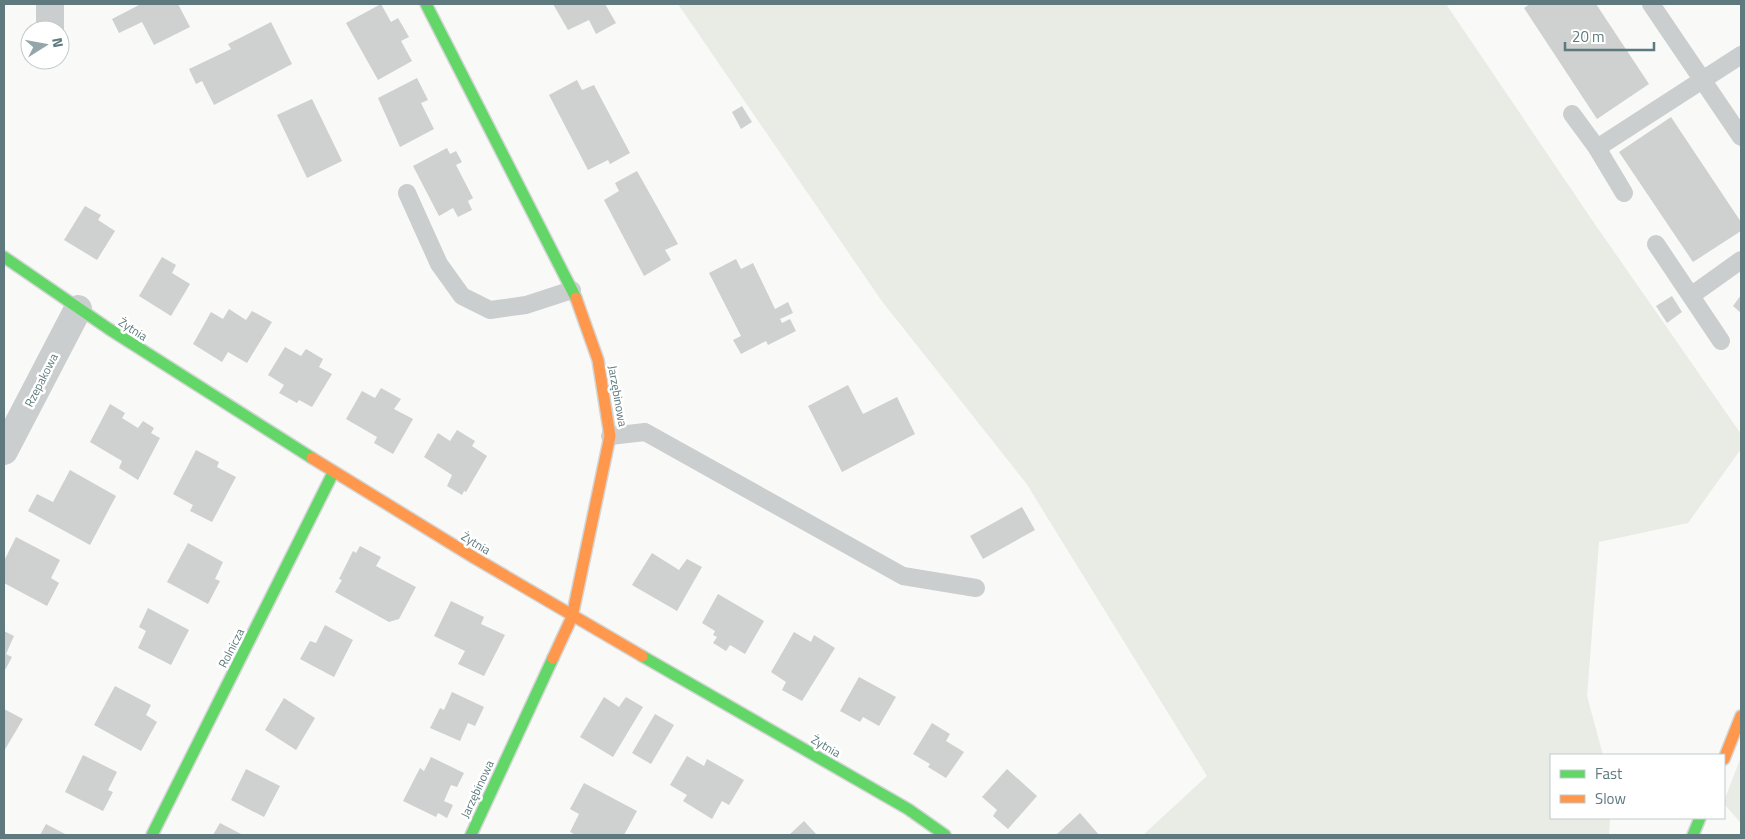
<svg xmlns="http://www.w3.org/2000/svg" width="1745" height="839" viewBox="0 0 1745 839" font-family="'Titillium Web',sans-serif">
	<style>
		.green { fill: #e9ebe5 }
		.building { fill: #ced1d0 }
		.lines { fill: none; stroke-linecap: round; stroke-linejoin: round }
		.fast-casing { stroke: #d4d6d6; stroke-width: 14 }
		.slow-casing { stroke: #d4d6d6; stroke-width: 14 }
		.lane { stroke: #cbcece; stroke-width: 18 }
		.street { stroke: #cbcece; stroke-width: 28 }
		.fast { stroke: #63d668; stroke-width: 11 }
		.slow { stroke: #ff974d; stroke-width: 11 }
		.labels { text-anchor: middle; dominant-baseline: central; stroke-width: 5; stroke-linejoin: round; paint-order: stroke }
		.street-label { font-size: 12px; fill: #5e7a7e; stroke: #fff }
	</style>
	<rect width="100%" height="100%" fill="#f9f9f8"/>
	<!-- green -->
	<g class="green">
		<path d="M678,4H1446L1592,220L1741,434V449L1688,523L1599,542L1587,696L1603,755H1551V818H1610L1609,835H1143L1207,776L1026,483L881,300Z"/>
		<path d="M1741,757V823L1724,804V801Z"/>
	</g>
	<!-- building -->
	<g class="building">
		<path d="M141,4H178L190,27L154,45L142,22L119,33L112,19Z"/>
		<path d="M381,4L391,22L398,18L409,37L401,41L412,61L378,80L346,23Z"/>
		<path d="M553,4H605L616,23L596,34L589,20L568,30Z"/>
		<path d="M1530,4H1596L1649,84L1597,119L1524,8Z"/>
		<path d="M271,22L292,64L214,105L202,81L196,84L189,69L231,49L228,44Z"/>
		<path d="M417,78L428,100L421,103L434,129L400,147L378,98Z"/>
		<path d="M577,80L582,90L594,85L630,153L610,164L608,160L588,170L549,95Z"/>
		<path d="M312,99L342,161L307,178L277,115Z"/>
		<path d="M742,106L752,122L741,129L732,112Z"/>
		<path d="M1671,117L1741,222V231L1693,262L1619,152Z"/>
		<path d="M447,148L450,154L456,151L462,162L456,165L473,198L468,201L472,210L458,217L453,208L439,216L413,166Z"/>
		<path d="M637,171L678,244L665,250L671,260L644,276L604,200L619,191L615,183Z"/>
		<path d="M85,206L101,215L98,220L115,231L97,260L64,240Z"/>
		<path d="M162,257L176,265L172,273L190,284L171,316L139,296Z"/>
		<path d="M736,259L741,269L753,263L775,309L788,302L793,313L780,319L782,323L790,319L796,331L768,345L766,341L741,354L733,340L741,336L709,273Z"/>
		<path d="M1741,295V313L1733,306Z"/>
		<path d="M1672,296L1682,312L1667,323L1656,306Z"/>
		<path d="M229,309L246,320L252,311L272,322L247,363L228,352L222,362L193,344L211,312L223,319Z"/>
		<path d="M285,347L301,356L306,349L323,359L319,367L332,374L312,407L299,400L297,403L279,393L284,385L268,375Z"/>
		<path d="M848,385L863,414L897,397L915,434L842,472L808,406Z"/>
		<path d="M381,388L401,399L394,409L413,419L393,454L374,443L377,437L346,419L362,391L375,398Z"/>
		<path d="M110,404L125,413L122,418L138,428L143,421L154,428L151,433L160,438L138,480L119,468L122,461L90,442Z"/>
		<path d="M457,430L475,441L472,446L487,456L466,492L464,491L462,495L447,486L452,475L424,457L438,433L450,441Z"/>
		<path d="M196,450L219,462L217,467L236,477L212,522L190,511L193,505L173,494Z"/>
		<path d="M70,470L116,496L90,545L28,511L37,494L53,502Z"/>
		<path d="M1022,507L1035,530L983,559L970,536Z"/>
		<path d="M16,537L60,560L51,578L59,583L47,606L4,583V561Z"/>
		<path d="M188,543L223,562L215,579L220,581L208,604L167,582Z"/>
		<path d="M360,546L381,557L376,566L416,587L399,619L389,622L335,592L342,580L339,579L353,551L356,553Z"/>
		<path d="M652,553L679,570L687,559L702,567L677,611L632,585Z"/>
		<path d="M718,594L764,621L745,654L730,645L726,651L713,643L717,637L713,635L715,631L702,623Z"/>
		<path d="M451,601L484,617L481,624L505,635L484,676L458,664L465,651L434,636Z"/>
		<path d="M148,608L189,630L171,665L138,648L146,631L139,627Z"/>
		<path d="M325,625L353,640L334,677L300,659L310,641L316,643Z"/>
		<path d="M4,631L14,636L6,654L12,657L4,672Z"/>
		<path d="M794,632L811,642L814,635L835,648L802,701L782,690L786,682L771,672Z"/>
		<path d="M859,677L896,697L879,726L863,717L860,722L840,711Z"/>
		<path d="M115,686L151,705L146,715L157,722L141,751L94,725Z"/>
		<path d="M452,692L484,707L475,726L468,723L460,741L430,728L440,708L444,710Z"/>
		<path d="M604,697L619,707L626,697L643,707L613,757L580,737Z"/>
		<path d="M284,698L315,718L296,750L265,730Z"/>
		<path d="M4,709L23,719L4,751Z"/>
		<path d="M655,714L674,725L651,764L632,753Z"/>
		<path d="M932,723L950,734L946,741L964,752L946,778L928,767L930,764L913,754Z"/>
		<path d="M83,755L117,772L108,790L113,792L103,811L65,792Z"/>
		<path d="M687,756L704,766L707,759L744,780L729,805L722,801L712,819L683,801L687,795L670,785Z"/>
		<path d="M431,757L464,773L457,787L451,785L444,801L453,805L447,818L438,813L436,817L403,801L420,768L424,771Z"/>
		<path d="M246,769L280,786L264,817L231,800Z"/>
		<path d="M1007,769L1037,796L1008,829L993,816L997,810L982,797Z"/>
		<path d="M584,783L637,811L624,835H576L570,832L579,814L570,809Z"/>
		<path d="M1080,813L1099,835H1056Z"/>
		<path d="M804,821L817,835H789Z"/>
		<path d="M220,823L243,835H213Z"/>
		<path d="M46,824L67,835H40Z"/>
	</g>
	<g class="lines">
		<!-- fast casing -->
		<g class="fast-casing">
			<g id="fast">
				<path d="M426,4L576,298"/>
				<path d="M4,257L109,329L312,458"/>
				<path d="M642,656L908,809L945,835"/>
				<path d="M152,835L333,473"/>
				<path d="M471,835L553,658"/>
				<path d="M1693,835L1700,818"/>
			</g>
		</g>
		<!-- slow casing -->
		<g class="slow-casing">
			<g id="slow">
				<path d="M312,458L473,557L642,656"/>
				<path d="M553,658L572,617L610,436L598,360L576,298"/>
				<path d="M1724,759L1741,716"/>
			</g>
		</g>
		<!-- lane -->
		<g class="lane">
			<path d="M1651,4L1741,137"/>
			<path d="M1572,114L1597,148L1624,193"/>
			<path d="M1597,148L1741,55"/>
			<path d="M407,193L439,264L462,296L490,310L526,305L572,290"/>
			<path d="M1656,244L1721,341"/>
			<path d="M1692,295L1741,260"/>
			<path d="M610,436L645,432L903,576L976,588"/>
		</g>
		<!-- street -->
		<g class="street">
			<path d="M50,30V4"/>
			<path d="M4,451L78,309"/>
		</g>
		<!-- fast -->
		<use href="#fast" class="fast"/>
		<!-- slow -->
		<use href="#slow" class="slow"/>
	</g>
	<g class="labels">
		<!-- street labels -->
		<g class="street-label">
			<text transform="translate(133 329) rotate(33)">Żytnia</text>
			<text transform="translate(41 380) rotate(-63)">Rzepakowa</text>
			<text transform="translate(618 396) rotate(80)">Jarzębinowa</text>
			<text transform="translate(476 543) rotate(31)">Żytnia</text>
			<text transform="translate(231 648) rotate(-63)">Rolnicza</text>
			<text transform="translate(826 746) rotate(30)">Żytnia</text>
			<text transform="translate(477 789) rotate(-65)">Jarzębinowa</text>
		</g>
	</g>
	<!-- border -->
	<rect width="1745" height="839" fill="none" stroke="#5e7a7e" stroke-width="10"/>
	<!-- legend -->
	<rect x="1550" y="754" width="175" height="65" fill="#ffffff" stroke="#bfcacb"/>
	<rect x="1560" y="770" width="25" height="8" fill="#63d668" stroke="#bfcacb"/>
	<text x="1595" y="779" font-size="15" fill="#5e7a7e">Fast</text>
	<rect x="1560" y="795" width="25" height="8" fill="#ff974d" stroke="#bfcacb"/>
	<text x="1595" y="804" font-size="15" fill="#5e7a7e">Slow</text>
	<!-- north arrow -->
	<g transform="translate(45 45) rotate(79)"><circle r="24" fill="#ffffff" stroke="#bfcacb"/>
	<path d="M0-4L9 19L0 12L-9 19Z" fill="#94a6a9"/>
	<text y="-8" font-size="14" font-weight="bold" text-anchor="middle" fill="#5e7a7e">N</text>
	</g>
	<!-- scale -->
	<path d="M1565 42v8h89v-8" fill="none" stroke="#5e7a7e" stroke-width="2.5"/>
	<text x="1572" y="42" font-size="15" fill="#5e7a7e" stroke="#ffffff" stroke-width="4" paint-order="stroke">20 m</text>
</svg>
